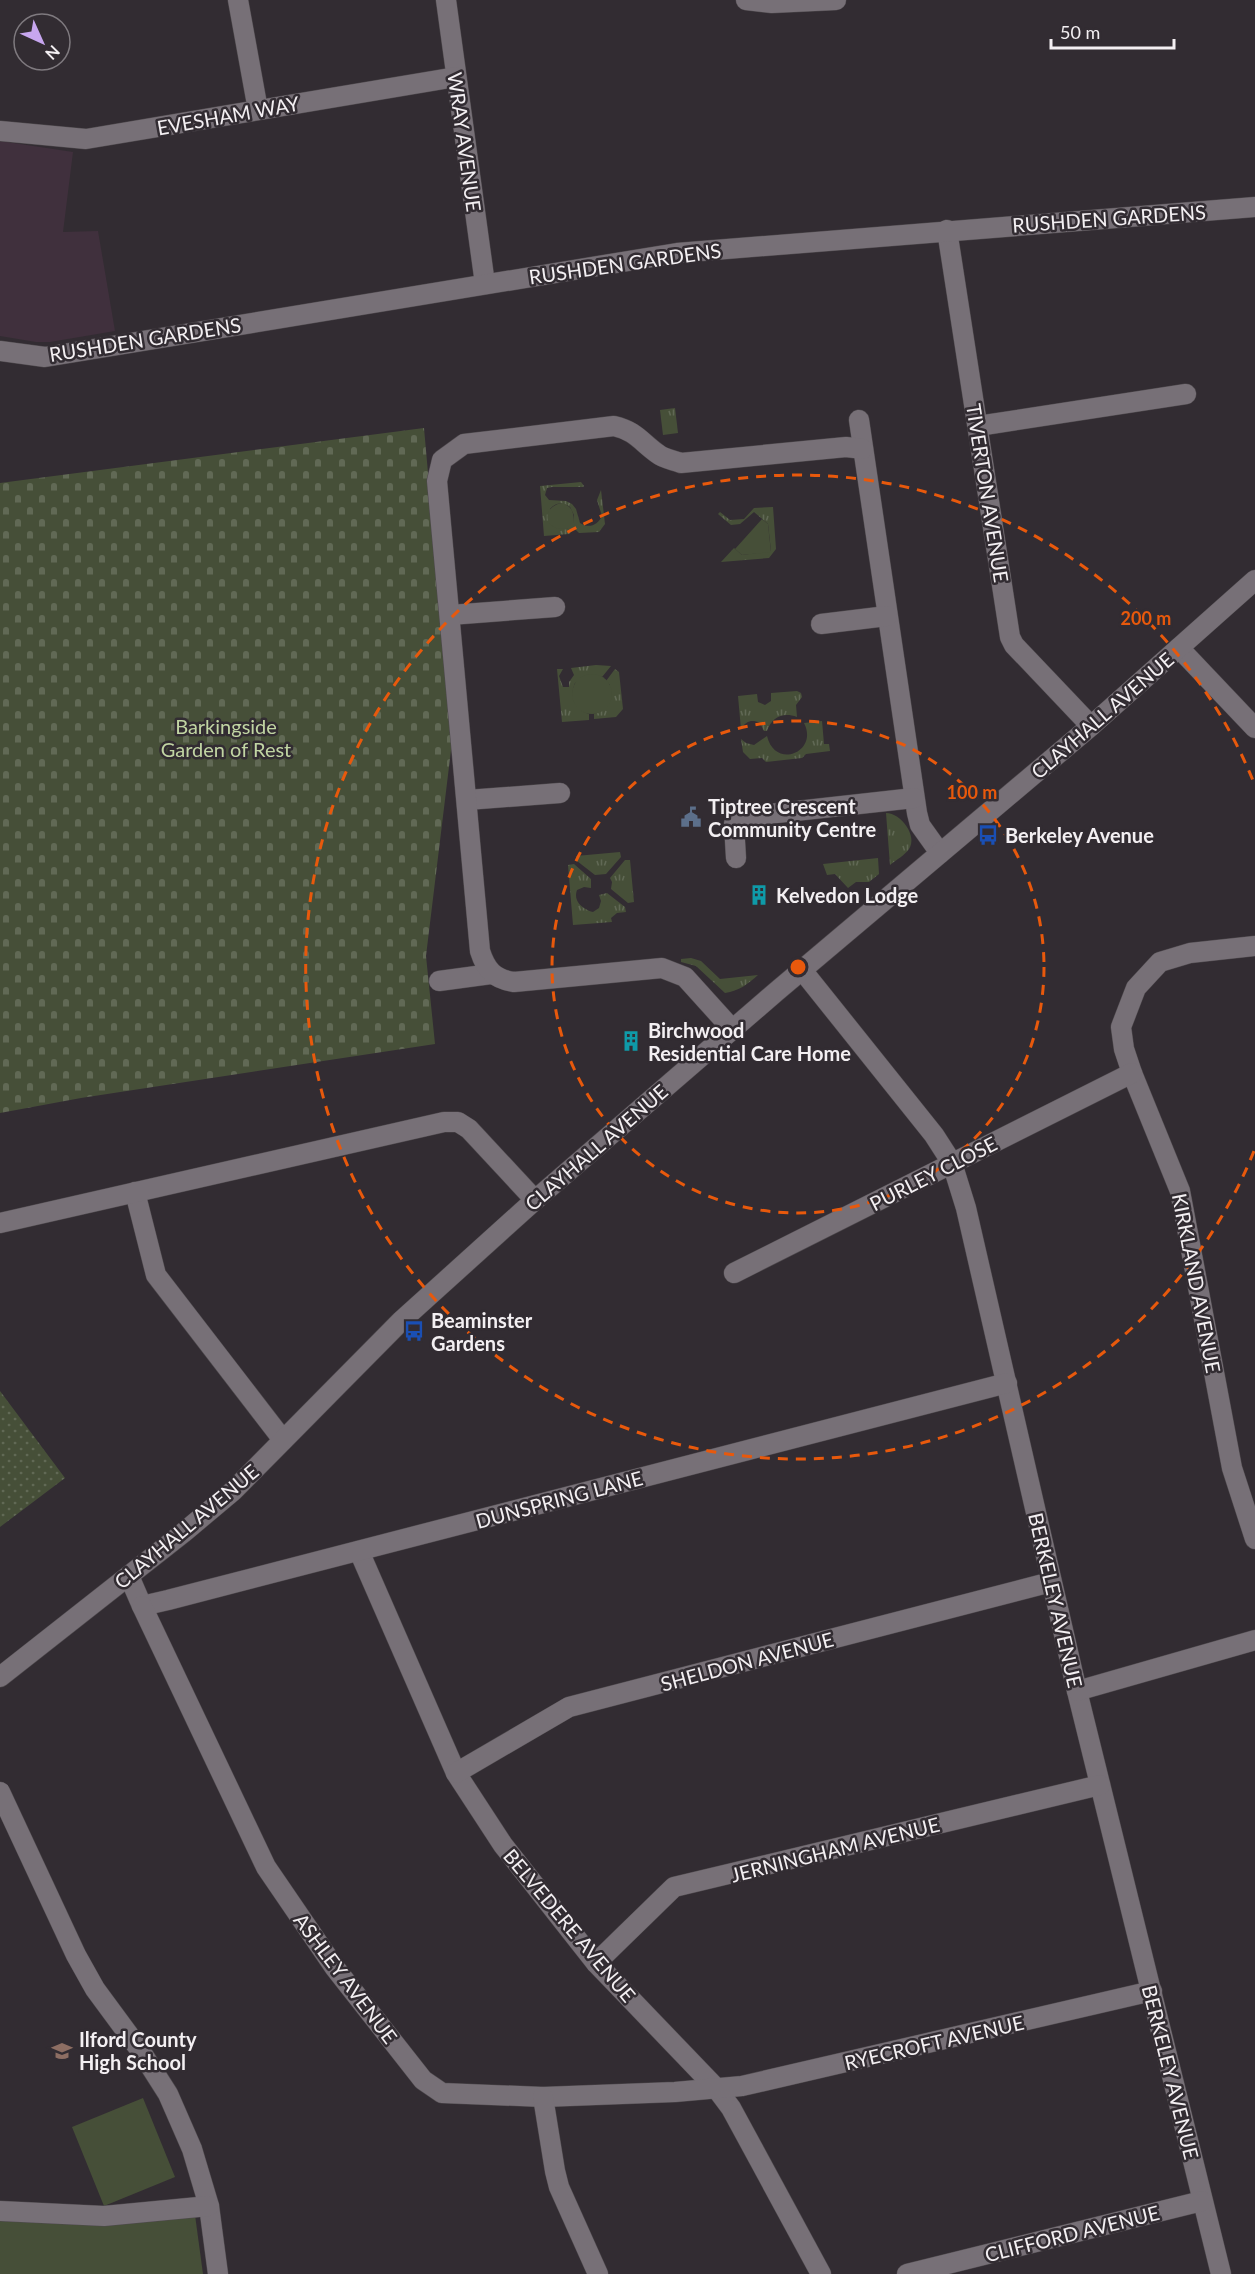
<svg xmlns="http://www.w3.org/2000/svg" width="1255" height="2274" viewBox="0 0 1255 2274" font-family="Lato,sans-serif">
	<style>
		.commercial { fill: #40303d }
		.grass { fill: url(#grass-tufts) }
		.cemetery { fill: url(#cemetery-stones) }
		.park { fill: #464f38 }
		.garden { fill: url(#garden-dots) }
		.lines { fill: none; stroke-linecap: round; stroke-linejoin: round }
		.minor-casing { stroke: #4e494d; stroke-width: 21 }
		.minor { stroke: #777077; stroke-width: 20 }
		.ring { fill: none; stroke: #e8590c; stroke-width: 3; stroke-dasharray: 10 8 }
		.labels { text-anchor: middle; dominant-baseline: central; stroke-width: 5; stroke-linejoin: round; paint-order: stroke }
		.street-label { font-size: 20px; fill: #f3eff2; stroke: #322c32 }
		.park-label { font-size: 20px; fill: #c1d5a3; stroke: #322c32 }
		.poi-label { font-size: 20px; font-weight: bold; fill: #f3eff2; stroke: #322c32; text-anchor: start }
		.centre { fill: #e8590c; stroke: #322c32; stroke-width: 3 }
		.ring-label { font-size: 18px; text-anchor: middle; font-weight: bold; fill: #e8590c; stroke: #322c32; stroke-width: 5; stroke-linejoin: round; paint-order: stroke }
	</style>
	<defs>
		<pattern id="grass-tufts" width="24" height="20" patternUnits="userSpaceOnUse" patternTransform="scale(1.5)"><rect width="24" height="20" fill="#464f38"/><path d="M3 7l-1-3M5 7V3M7 7l1-3M15 17l-1-3M17 17v-4M19 17l1-3" fill="none" stroke="#616955"/></pattern>
		<pattern id="cemetery-stones" width="16" height="16" patternUnits="userSpaceOnUse" patternTransform="scale(1.5)"><rect width="16" height="16" fill="#464f38"/><path d="M2 7V4a2 2 0 0 1 4 0v3zM10 15v-3a2 2 0 0 1 4 0v3z" fill="#616955"/></pattern>
		<pattern id="garden-dots" width="8" height="8" patternUnits="userSpaceOnUse" patternTransform="scale(1.5)"><rect width="8" height="8" fill="#464f38"/><path d="M2 2h.1M6 6h.1" fill="none" stroke="#616955" stroke-width="1.8" stroke-linecap="round"/></pattern>
	</defs>
	<rect width="100%" height="100%" fill="#322c32"/>
	<!-- commercial -->
	<path class="commercial" d="M0,141L73,152L63,232L98,231L115,331L50,342H36L0,336Z"/>
	<!-- grass -->
	<g class="grass">
		<path d="M675,408L678,433L663,435L660,410Z"/>
		<path d="M581,482L584,486L583,487H552L547,488L545,495L549,500L566,501L572,504L576,509L580,523C589,529 598,525 602,516L597,500L601,490L605,524L599,532L579,533L574,528V515L570,507C563,502 556,502 550,509L571,532L569,534L544,536L540,486Z"/>
		<path d="M773,507L776,549L769,558L721,562L734,548L742,555L771,551L768,524L754,512L740,524L731,525L718,514L720,512L730,520L744,519L754,508Z"/>
		<path d="M596,665L611,666L602,677L600,676L575,683C569,696 575,709 589,714V720L562,722L557,669H563L559,676L563,687H569V682L574,675L571,668Z"/>
		<path d="M615,669L619,672L623,709L616,717L594,719V714L599,712L610,685L606,681Z"/>
		<path d="M797,691L801,693L802,697L796,705L797,717C783,712 772,717 767,731H764L760,723C752,719 746,721 741,729L738,696L757,694L758,702L765,705L771,701V693Z"/>
		<path d="M822,721L824,744H829L830,751L806,754L802,758L766,762L762,758L750,759L743,752L741,739L746,743L754,745L767,736C775,770 819,752 804,723Z"/>
		<path d="M886,813C901,813 918,836 909,849C905,855 896,860 890,865Z"/>
		<path d="M620,852L621,857L606,874L595,875L577,861L576,856Z"/>
		<path d="M878,858L879,874L869,882H856L848,888L835,874L827,875L823,864Z"/>
		<path d="M625,860H630L634,902L628,903L611,889L612,882L610,878Z"/>
		<path d="M574,864L591,879V888L584,887L577,890C573,901 582,909 593,912L599,908L601,901L599,895L607,893L625,907L626,912L617,913L611,918L612,922L573,925L568,865Z"/>
		<path d="M691,958L701,961L720,979L758,975C748,984 739,991 725,993L696,966L681,962V959Z"/>
	</g>
	<!-- cemetery -->
	<path class="cemetery" d="M424,428L452,742L426,956L435,1044L81,1098L0,1113V483Z"/>
	<!-- park -->
	<g class="park">
		<path d="M562,503C575,507 574,517 574,528L571,532L567,528C545,534 539,507 562,503Z"/>
		<path d="M762,519L768,524L771,552L742,555L735,549Z"/>
		<circle cx="592" cy="694" r="20"/>
		<path d="M143,2098L175,2177L104,2206L72,2127Z"/>
		<path d="M195,2215L203,2274H0V2219Z"/>
	</g>
	<!-- garden -->
	<path class="garden" d="M0,1391L65,1478L0,1527Z"/>
	<g class="lines">
		<!-- minor casing -->
		<g class="minor-casing">
			<g id="minor">
				<path d="M238,0L258,110"/>
				<path d="M446,0L485,284"/>
				<path d="M746,0L772,3L836,0"/>
				<path d="M0,131L86,139L456,77"/>
				<path d="M947,230L1010,637L1014,645L1091,726"/>
				<path d="M0,351L45,357L677,253L1255,207"/>
				<path d="M859,420L917,813L920,825L940,853"/>
				<path d="M978,426L1186,394"/>
				<path d="M450,615L555,607"/>
				<path d="M821,624L887,616"/>
				<path d="M1179,648L1255,728"/>
				<path d="M467,800L560,793"/>
				<path d="M736,858L734,824L736,819L741,817L914,798"/>
				<path d="M1255,946L1190,953L1160,962L1136,988L1121,1027L1124,1049L1132,1073L1180,1191L1232,1468L1255,1539"/>
				<path d="M802,970L934,1135L952,1163L966,1208L1077,1691L1221,2274"/>
				<path d="M439,981L491,974"/>
				<path d="M732,1029L685,977L662,968L514,982C494,979 486,970 480,951L437,481L442,460L464,444L614,426C636,431 641,442 658,454C664,459 674,460 681,463L846,447L863,449"/>
				<path d="M135,1192L156,1275L283,1440"/>
				<path d="M0,1223L444,1122H458L469,1129L535,1200"/>
				<path d="M734,1273L1132,1073"/>
				<path d="M359,1551L456,1773L503,1845L596,1963L716,2088L731,2108L750,2143L821,2274"/>
				<path d="M129,1576L142,1606L168,1600L1007,1383"/>
				<path d="M142,1606L266,1867L335,1968L423,2080L442,2093L543,2097L675,2092L742,2086L1152,1991"/>
				<path d="M0,1677L183,1533L233,1491L401,1321L535,1200L777,991L1091,726L1255,580"/>
				<path d="M1077,1691L1255,1640"/>
				<path d="M456,1773L569,1707L1051,1582"/>
				<path d="M0,1792L76,1955L95,1989L140,2050L168,2094L192,2149L209,2206L218,2274"/>
				<path d="M596,1963L674,1887L1100,1785"/>
				<path d="M543,2097L555,2171L559,2187L598,2274"/>
				<path d="M0,2211L104,2216L209,2206"/>
				<path d="M907,2274L1202,2201"/>
			</g>
		</g>
		<!-- minor -->
		<use href="#minor" class="minor"/>
	</g>
	<!-- distance rings -->
	<g class="ring">
		<circle cx="798" cy="967" r="246"/>
		<path d="M1254 1151A492 492 0 1 1 1254 783"/>
	</g>
	<!-- icons -->
	<defs>
		<g id="civic-bare" transform="scale(1.62)"><path d="M-.6-6.5H3V-4.5H.6V-3L4-1V1h2V6H-6V1h2V-1L-.6-3ZM-1.2 2.5V6h2.4V2.5Z" fill="#5c6f8a" stroke="#322c32" stroke-width="2.5" paint-order="stroke"/></g>
		<g id="bus-bare" transform="scale(1.62)"><path d="M-5-6H5V4H4V6H2V4H-2V6H-4V4H-5ZM-3.5-4V0h7V-4ZM-3.5 1.2v1.5H-2V1.2ZM2 1.2v1.5H3.5V1.2Z" fill="#1a4fb4" stroke="#322c32" stroke-width="2.5" paint-order="stroke"/></g>
		<g id="building-bare" transform="scale(1.62)"><path d="M-4-6H4V6H1V3H-1V6H-4ZM-2.5-4.3h1.7v1.8h-1.7ZM.8-4.3h1.7v1.8H.8ZM-2.5-1h1.7V.8h-1.7ZM.8-1h1.7V.8H.8Z" fill="#0f9aa8" stroke="#322c32" stroke-width="2.5" paint-order="stroke"/></g>
		<g id="school-bare" transform="scale(1.62)"><path d="M0-5L7-2L0 1L-7-2ZM-4 1L0 2.5L4 1V4Q0 6-4 4Z" fill="#8d6e63" stroke="#322c32" stroke-width="2.5" paint-order="stroke"/></g>
	</defs>
	<g fill-rule="evenodd">
		<use href="#civic-bare" x="691" y="817"/>
		<use href="#bus-bare" x="988" y="835"/>
		<use href="#building-bare" x="759" y="895"/>
		<use href="#building-bare" x="631" y="1041"/>
		<use href="#bus-bare" x="414" y="1331"/>
		<use href="#school-bare" x="62" y="2051"/>
	</g>
	<g class="labels">
		<!-- street labels -->
		<g class="street-label">
			<text transform="translate(228 115) rotate(-10)">EVESHAM WAY</text>
			<text transform="translate(465 142) rotate(82)">WRAY AVENUE</text>
			<text transform="translate(1109 218) rotate(-4)">RUSHDEN GARDENS</text>
			<text transform="translate(625 263) rotate(-8)">RUSHDEN GARDENS</text>
			<text transform="translate(145 339) rotate(-9)">RUSHDEN GARDENS</text>
			<text transform="translate(988 493) rotate(81)">TIVERTON AVENUE</text>
			<text transform="translate(1102 715) rotate(-41)">CLAYHALL AVENUE</text>
			<text transform="translate(596 1147) rotate(-41)">CLAYHALL AVENUE</text>
			<text transform="translate(933 1173) rotate(-27)">PURLEY CLOSE</text>
			<text transform="translate(1197 1283) rotate(79)">KIRKLAND AVENUE</text>
			<text transform="translate(559 1499) rotate(-15)">DUNSPRING LANE</text>
			<text transform="translate(186 1526) rotate(-40)">CLAYHALL AVENUE</text>
			<text transform="translate(1056 1600) rotate(77)">BERKELEY AVENUE</text>
			<text transform="translate(747 1661) rotate(-15)">SHELDON AVENUE</text>
			<text transform="translate(835 1849) rotate(-14)">JERNINGHAM AVENUE</text>
			<text transform="translate(570 1925) rotate(50)">BELVEDERE AVENUE</text>
			<text transform="translate(346 1978) rotate(53)">ASHLEY AVENUE</text>
			<text transform="translate(934 2042) rotate(-13)">RYECROFT AVENUE</text>
			<text transform="translate(1171 2072) rotate(76)">BERKELEY AVENUE</text>
			<text transform="translate(1072 2233) rotate(-14)">CLIFFORD AVENUE</text>
		</g>
		<!-- park labels -->
		<g class="park-label">
			<text x="226" y="726">Barkingside<tspan x="226" dy="23">Garden of Rest</tspan></text>
		</g>
		<!-- poi labels -->
		<g class="poi-label">
			<text x="708" y="806">Tiptree Crescent<tspan x="708" dy="23">Community Centre</tspan></text>
			<text x="1005" y="835">Berkeley Avenue</text>
			<text x="776" y="895">Kelvedon Lodge</text>
			<text x="648" y="1030">Birchwood<tspan x="648" dy="23">Residential Care Home</tspan></text>
			<text x="431" y="1320">Beaminster<tspan x="431" dy="23">Gardens</tspan></text>
			<text x="79" y="2039">Ilford County<tspan x="79" dy="23">High School</tspan></text>
		</g>
	</g>
	<circle cx="798" cy="967" r="9" class="centre"/>
	<g class="ring-label">
		<text x="1146" y="625">200 m</text>
		<text x="972" y="799">100 m</text>
	</g>
	<!-- north arrow -->
	<g transform="translate(42 42) rotate(135)"><circle r="28" fill="#322c32" stroke="#7f7a7f" stroke-width="1.5"/>
	<path d="M0-4.5L10 22L0 15L-10 22Z" fill="#c7a6ef"/>
	<text y="-9" font-size="16" font-weight="bold" text-anchor="middle" fill="#f3eff2">N</text>
	</g>
	<!-- scale -->
	<path d="M1051 39v9h123v-9" fill="none" stroke="#f3eff2" stroke-width="3"/>
	<text x="1060" y="39" font-size="18" fill="#f3eff2" stroke="#322c32" stroke-width="4.5" paint-order="stroke">50 m</text>
</svg>
